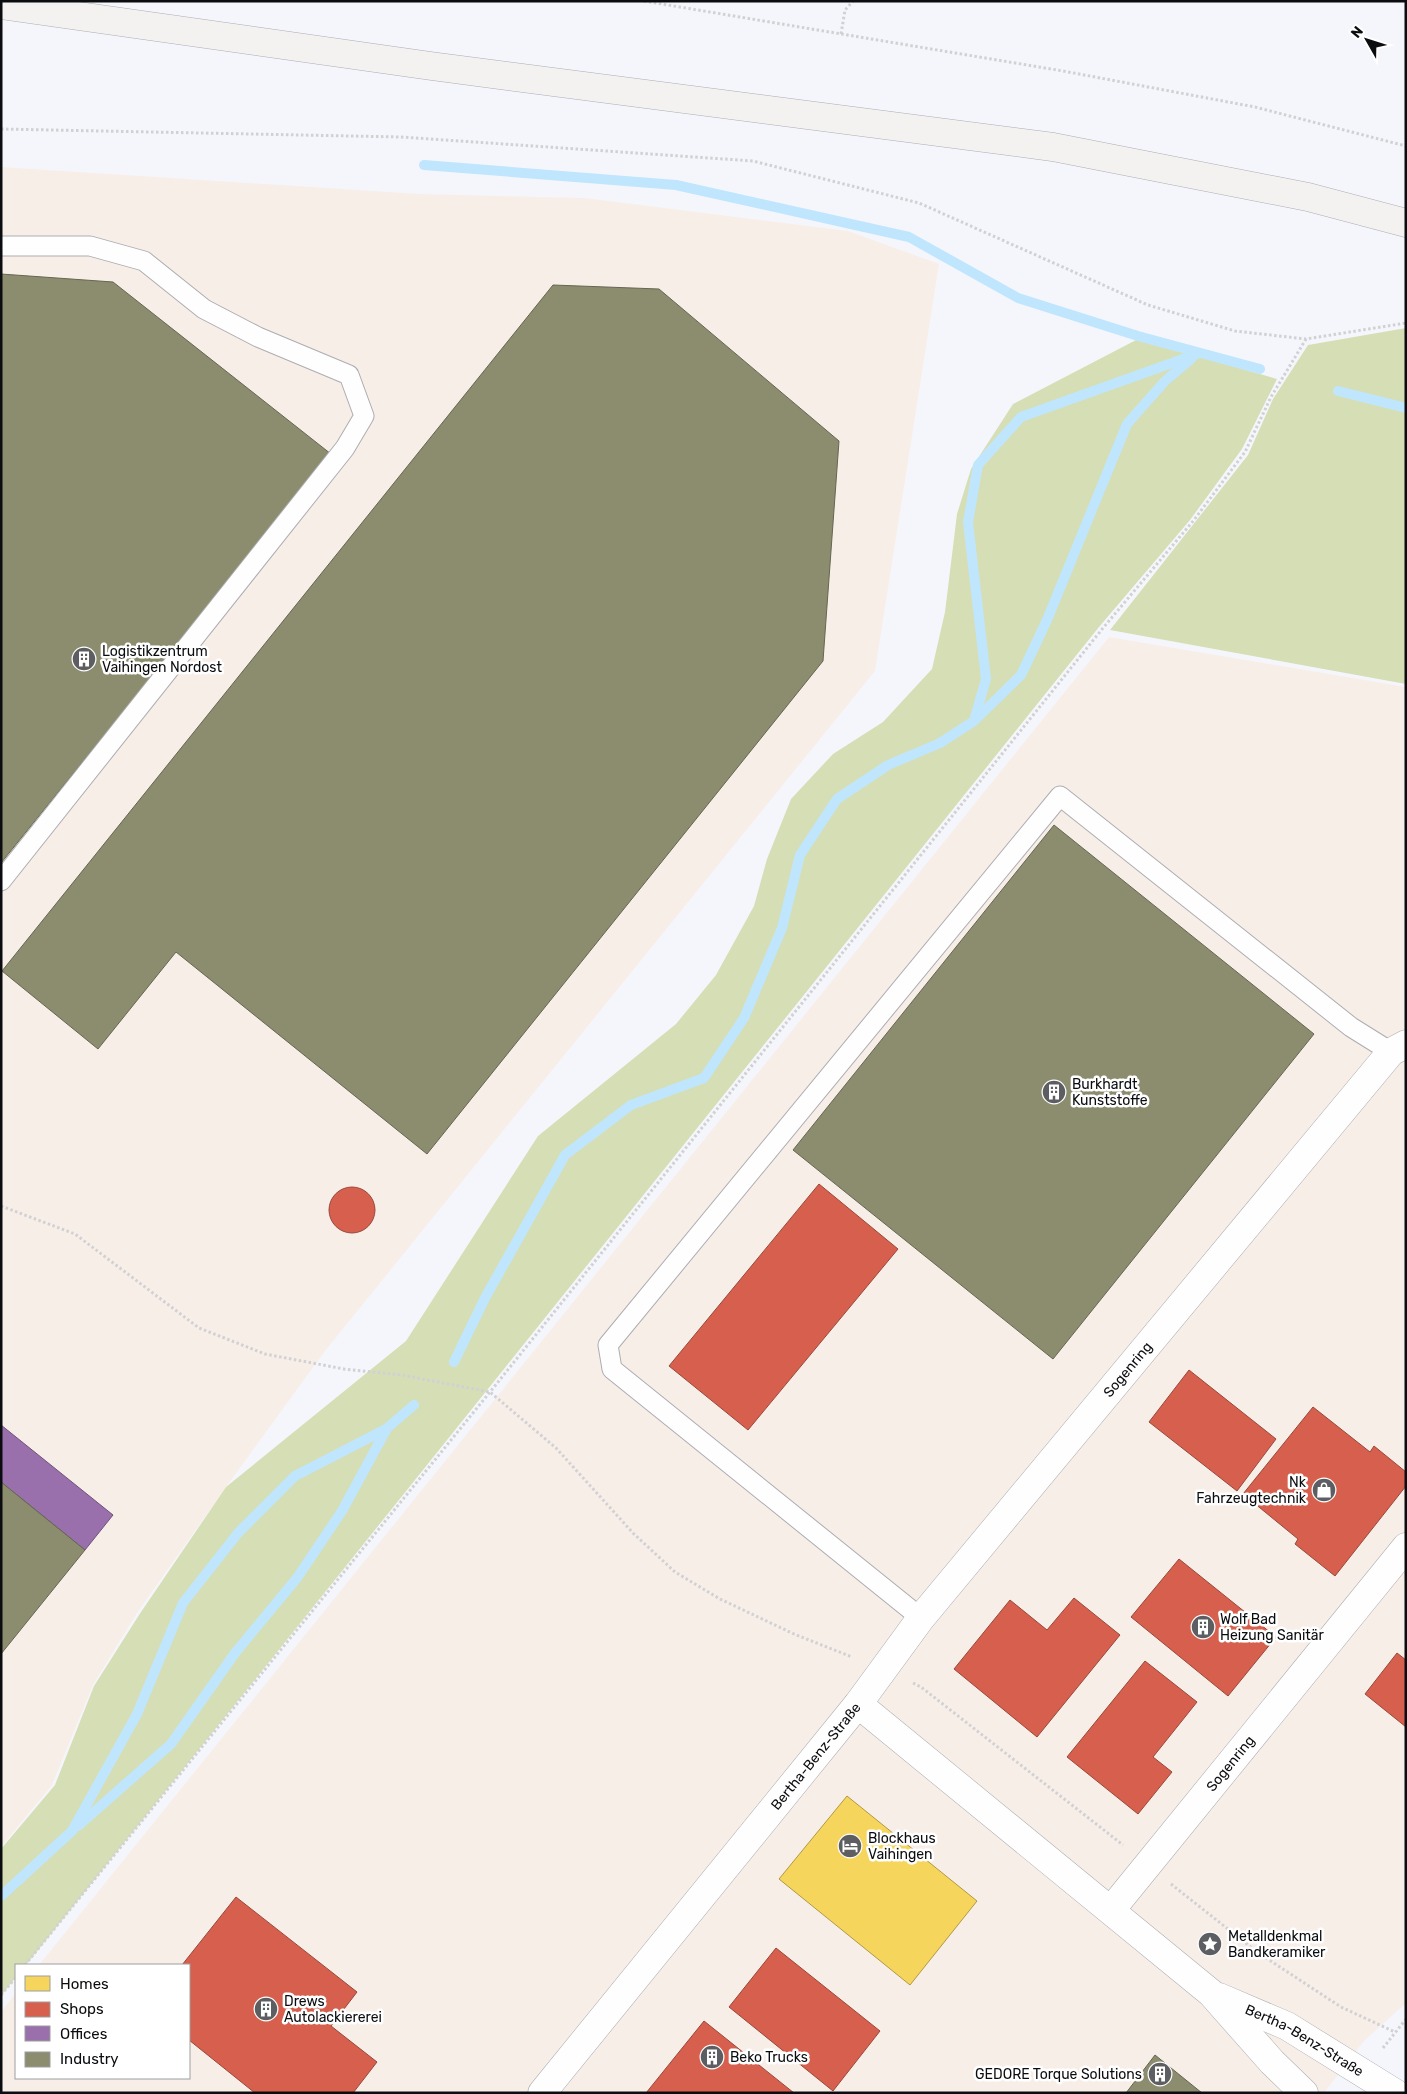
<svg xmlns="http://www.w3.org/2000/svg" width="1407" height="2094" viewBox="0 0 1407 2094" font-family="Rubik,sans-serif">
	<style>
		.commercial { fill: #f8eee8 }
		.green { fill: #d6deb5 }
		.homes { fill: #f6d55c; stroke: #b09945 }
		.shops { fill: #d6604d; stroke: #99473a }
		.offices { fill: #9970ab; stroke: #6e527c }
		.industry { fill: #8c8c6e; stroke: #656652 }
		.lines { fill: none; stroke-linecap: round; stroke-linejoin: round }
		.stream { stroke: #c0e6fd; stroke-width: 10 }
		.service-casing { stroke: #adadb2; stroke-width: 21 }
		.minor-casing { stroke: #adadb2; stroke-width: 29 }
		.secondary-casing { stroke: #adadb2; stroke-width: 29 }
		.path { stroke: #d1d1d3; stroke-width: 3; stroke-dasharray: 2.5 2.5; stroke-linecap: butt }
		.service { stroke: #fefeff; stroke-width: 19 }
		.minor { stroke: #fefeff; stroke-width: 28 }
		.secondary { stroke: #f3f2f0; stroke-width: 28 }
		.labels { text-anchor: middle; dominant-baseline: central; stroke-width: 5; stroke-linejoin: round; paint-order: stroke }
		.poi-label { font-size: 14px; fill: #0b0c0f; stroke: #fff; text-anchor: start }
		.street-label { font-size: 14px; fill: #0b0c0f; stroke: #fff }
	</style>
	<rect width="100%" height="100%" fill="#f5f6fc"/>
	<!-- commercial -->
	<g class="commercial">
		<path d="M1,167L420,194L585,198L848,231L939,264L875,671L325,1351L226,1487L137,1613L93,1685L52,1785L1,1847Z"/>
		<path d="M1109,637L1406,687V2003L1364,2041L1324,2093H1V2012L16,1993V2078H189V1965H39Z"/>
	</g>
	<!-- green -->
	<g class="green">
		<path d="M1406,328V684L1110,630L1248,455L1273,399L1308,345Z"/>
		<path d="M1138,339L1277,379L1242,449L1190,520L1099,627L26,1965H16V1977L1,1996V1849L55,1785L94,1686L139,1615L226,1487L406,1341L538,1136L676,1024L716,975L754,906L767,859L791,799L833,754L883,722L932,669L945,612L957,514L971,469L1013,404Z"/>
	</g>
	<!-- homes -->
	<path class="homes" d="M847,1796L977,1901L910,1985L779,1879Z"/>
	<!-- shops -->
	<g class="shops">
		<path d="M819,1184L898,1249L748,1430L669,1366Z"/>
		<circle cx="352" cy="1210" r="23"/>
		<path d="M1189,1370L1276,1439L1237,1491L1149,1422Z"/>
		<path d="M1313,1407L1370,1452L1374,1446L1406,1472V1486L1335,1576L1295,1544L1298,1539L1243,1494Z"/>
		<path d="M1179,1559L1276,1637L1228,1696L1131,1617Z"/>
		<path d="M1074,1598L1120,1635L1037,1737L954,1669L1010,1600L1047,1630Z"/>
		<path d="M1397,1653L1406,1660V1727L1365,1694Z"/>
		<path d="M1145,1661L1197,1702L1153,1757L1172,1772L1138,1814L1067,1757Z"/>
		<path d="M236,1897L357,1992L331,2026L377,2062L353,2093H255L189,2040V1965H182Z"/>
		<path d="M776,1948L880,2031L833,2091L729,2007Z"/>
		<path d="M704,2021L794,2093H646Z"/>
	</g>
	<!-- offices -->
	<path class="offices" d="M1,1425L113,1515L85,1550L1,1482Z"/>
	<!-- industry -->
	<g class="industry">
		<path d="M1,274L113,282L331,454L1,863Z"/>
		<path d="M553,285L659,289L839,441L823,661L427,1154L176,952L98,1049L2,971Z"/>
		<path d="M1054,825L1314,1034L1053,1359L793,1150Z"/>
		<path d="M1,1482L85,1550L1,1654Z"/>
		<path d="M1155,2055L1202,2093H1126Z"/>
	</g>
	<g class="lines">
		<!-- stream -->
		<g class="stream">
			<path d="M424,165L676,185L909,237L1018,298L1138,336L1260,369"/>
			<path d="M1338,391L1406,408"/>
			<path d="M975,720L1021,675L1047,620L1127,424L1165,381L1191,359"/>
			<path d="M454,1362L485,1298L565,1155L631,1105L704,1078L744,1018L782,928L800,855L837,799L888,765L940,743L974,721L986,679L968,522L978,465L1021,417L1197,354"/>
			<path d="M78,1826L171,1744L235,1653L297,1578L342,1511L386,1430"/>
			<path d="M1,1896L72,1831L137,1714L183,1603L238,1533L295,1476L386,1429L414,1405"/>
		</g>
		<!-- service casing -->
		<g class="service-casing">
			<g id="service">
				<path d="M1,246H90L144,261L204,309L258,337L349,375L364,416L345,448L1,881"/>
				<path d="M921,1618L612,1369L608,1345L1060,796L1351,1027L1391,1052"/>
			</g>
		</g>
		<!-- minor casing -->
		<g class="minor-casing">
			<g id="minor">
				<path d="M858,1704L1211,1993L1272,2062L1304,2093"/>
				<path id="s1" d="M1111,1910L1406,1547"/>
				<path id="s2" d="M1219,1997L1287,2026L1395,2093"/>
				<path id="s3" d="M542,2093L858,1704L921,1618L1391,1052L1406,1044"/>
			</g>
		</g>
		<!-- secondary casing -->
		<g class="secondary-casing">
			<path id="secondary" d="M1,5L431,66L1053,147L1308,197L1406,223"/>
		</g>
		<!-- path -->
		<g class="path">
			<path d="M644,1L1063,71L1255,107L1406,146"/>
			<path d="M841,34L845,10L853,1"/>
			<path d="M1,129L401,137L753,161L919,203L1148,305L1235,331L1306,339L1406,323"/>
			<path d="M1,1206L75,1234L199,1328L265,1354L344,1369L402,1375L490,1392L556,1448L633,1533L675,1572L720,1599L794,1634L852,1657"/>
			<path d="M913,1683L921,1687L1123,1845"/>
			<path d="M1171,1884L1257,1952L1341,2007L1395,2032"/>
			<path d="M25,1965L490,1392L1103,628L1194,520L1245,452L1271,397L1306,339"/>
			<path d="M1,1995L16,1977"/>
			<path d="M1383,2048L1406,2019"/>
		</g>
		<!-- service -->
		<use href="#service" class="service"/>
		<!-- minor -->
		<use href="#minor" class="minor"/>
		<!-- secondary -->
		<use href="#secondary" class="secondary"/>
	</g>
	<!-- icons -->
	<defs>
		<g id="building-disc" transform="scale(1.25)"><circle r="9.5" fill="#5d5e62" stroke="#fff"/><path d="M-4-6H4V6H1V3H-1V6H-4ZM-2.5-4.3h1.7v1.8h-1.7ZM.8-4.3h1.7v1.8H.8ZM-2.5-1h1.7V.8h-1.7ZM.8-1h1.7V.8H.8Z" fill="#fff"/></g>
		<g id="shop-disc" transform="scale(1.25)"><circle r="9.5" fill="#5d5e62" stroke="#fff"/><path d="M-5-2.5h2.3a2.7 3.5 0 0 1 5.4 0H5L5.5 6h-11ZM-1.5-2.5h3a1.5 2.3 0 0 0-3 0Z" fill="#fff"/></g>
		<g id="hotel-disc" transform="scale(1.25)"><circle r="9.5" fill="#5d5e62" stroke="#fff"/><path d="M-6-4.5h1.5V1H6V5H4.5V3h-9V5H-6ZM-4 0a1.8 1.8 0 1 1 3.6 0ZM.5 0V-2.5h3Q6-2.5 6 0Z" fill="#fff"/></g>
		<g id="sight-disc" transform="scale(1.25)"><circle r="9.5" fill="#5d5e62" stroke="#fff"/><path d="M0-6L1.8-2.2L6-1.7L2.9 1.2L3.7 5.4L0 3.3L-3.7 5.4L-2.9 1.2L-6-1.7L-1.8-2.2Z" fill="#fff"/></g>
	</defs>
	<g fill-rule="evenodd">
		<use href="#building-disc" x="84" y="659"/>
		<use href="#building-disc" x="1054" y="1092"/>
		<use href="#shop-disc" x="1324" y="1490"/>
		<use href="#building-disc" x="1203" y="1627"/>
		<use href="#hotel-disc" x="850" y="1846"/>
		<use href="#sight-disc" x="1210" y="1944"/>
		<use href="#building-disc" x="266" y="2009"/>
		<use href="#building-disc" x="712" y="2057"/>
		<use href="#building-disc" x="1160" y="2074"/>
	</g>
	<g class="labels">
		<!-- poi labels -->
		<g class="poi-label">
			<text x="102" y="651">Logistikzentrum<tspan x="102" dy="16">Vaihingen Nordost</tspan></text>
			<text x="1072" y="1084">Burkhardt<tspan x="1072" dy="16">Kunststoffe</tspan></text>
			<text x="1306" y="1482" text-anchor="end">Nk<tspan x="1306" dy="16">Fahrzeugtechnik</tspan></text>
			<text x="1220" y="1619">Wolf Bad<tspan x="1220" dy="16">Heizung Sanitär</tspan></text>
			<text x="868" y="1838">Blockhaus<tspan x="868" dy="16">Vaihingen</tspan></text>
			<text x="1228" y="1936">Metalldenkmal<tspan x="1228" dy="16">Bandkeramiker</tspan></text>
			<text x="284" y="2001">Drews<tspan x="284" dy="16">Autolackiererei</tspan></text>
			<text x="730" y="2057">Beko Trucks</text>
			<text x="1142" y="2074" text-anchor="end">GEDORE Torque Solutions</text>
		</g>
		<!-- street labels -->
		<g class="street-label">
			<text stroke="none"><textPath href="#s3" startOffset="931">Sogenring</textPath></text>
			<text stroke="none"><textPath href="#s3" startOffset="434">Bertha-Benz-Straße</textPath></text>
			<text stroke="none"><textPath href="#s1" startOffset="189">Sogenring</textPath></text>
			<text stroke="none"><textPath href="#s2" startOffset="96">Bertha-Benz-Straße</textPath></text>
		</g>
	</g>
	<!-- border -->
	<rect width="1407" height="2094" fill="none" stroke="#0b0c0f" stroke-width="5"/>
	<!-- legend -->
	<rect x="15" y="1964" width="175" height="115" fill="#ffffff" stroke="#9d9e9f"/>
	<rect x="25" y="1976" width="25" height="15" fill="#f6d55c" stroke="#9d9e9f"/>
	<text x="60" y="1989" font-size="15" fill="#0b0c0f">Homes</text>
	<rect x="25" y="2002" width="25" height="15" fill="#d6604d" stroke="#9d9e9f"/>
	<text x="60" y="2014" font-size="15" fill="#0b0c0f">Shops</text>
	<rect x="25" y="2026" width="25" height="15" fill="#9970ab" stroke="#9d9e9f"/>
	<text x="60" y="2039" font-size="15" fill="#0b0c0f">Offices</text>
	<rect x="25" y="2052" width="25" height="15" fill="#8c8c6e" stroke="#9d9e9f"/>
	<text x="60" y="2064" font-size="15" fill="#0b0c0f">Industry</text>
	<!-- north arrow -->
	<g transform="translate(1367 40) rotate(309)" stroke="#ffffff" stroke-width="4" paint-order="stroke">
	<path d="M0-4L9 19L0 12L-9 19Z" fill="#0b0c0f"/>
	<text y="-8" font-size="14" font-weight="bold" text-anchor="middle" fill="#0b0c0f">N</text>
	</g>
</svg>
